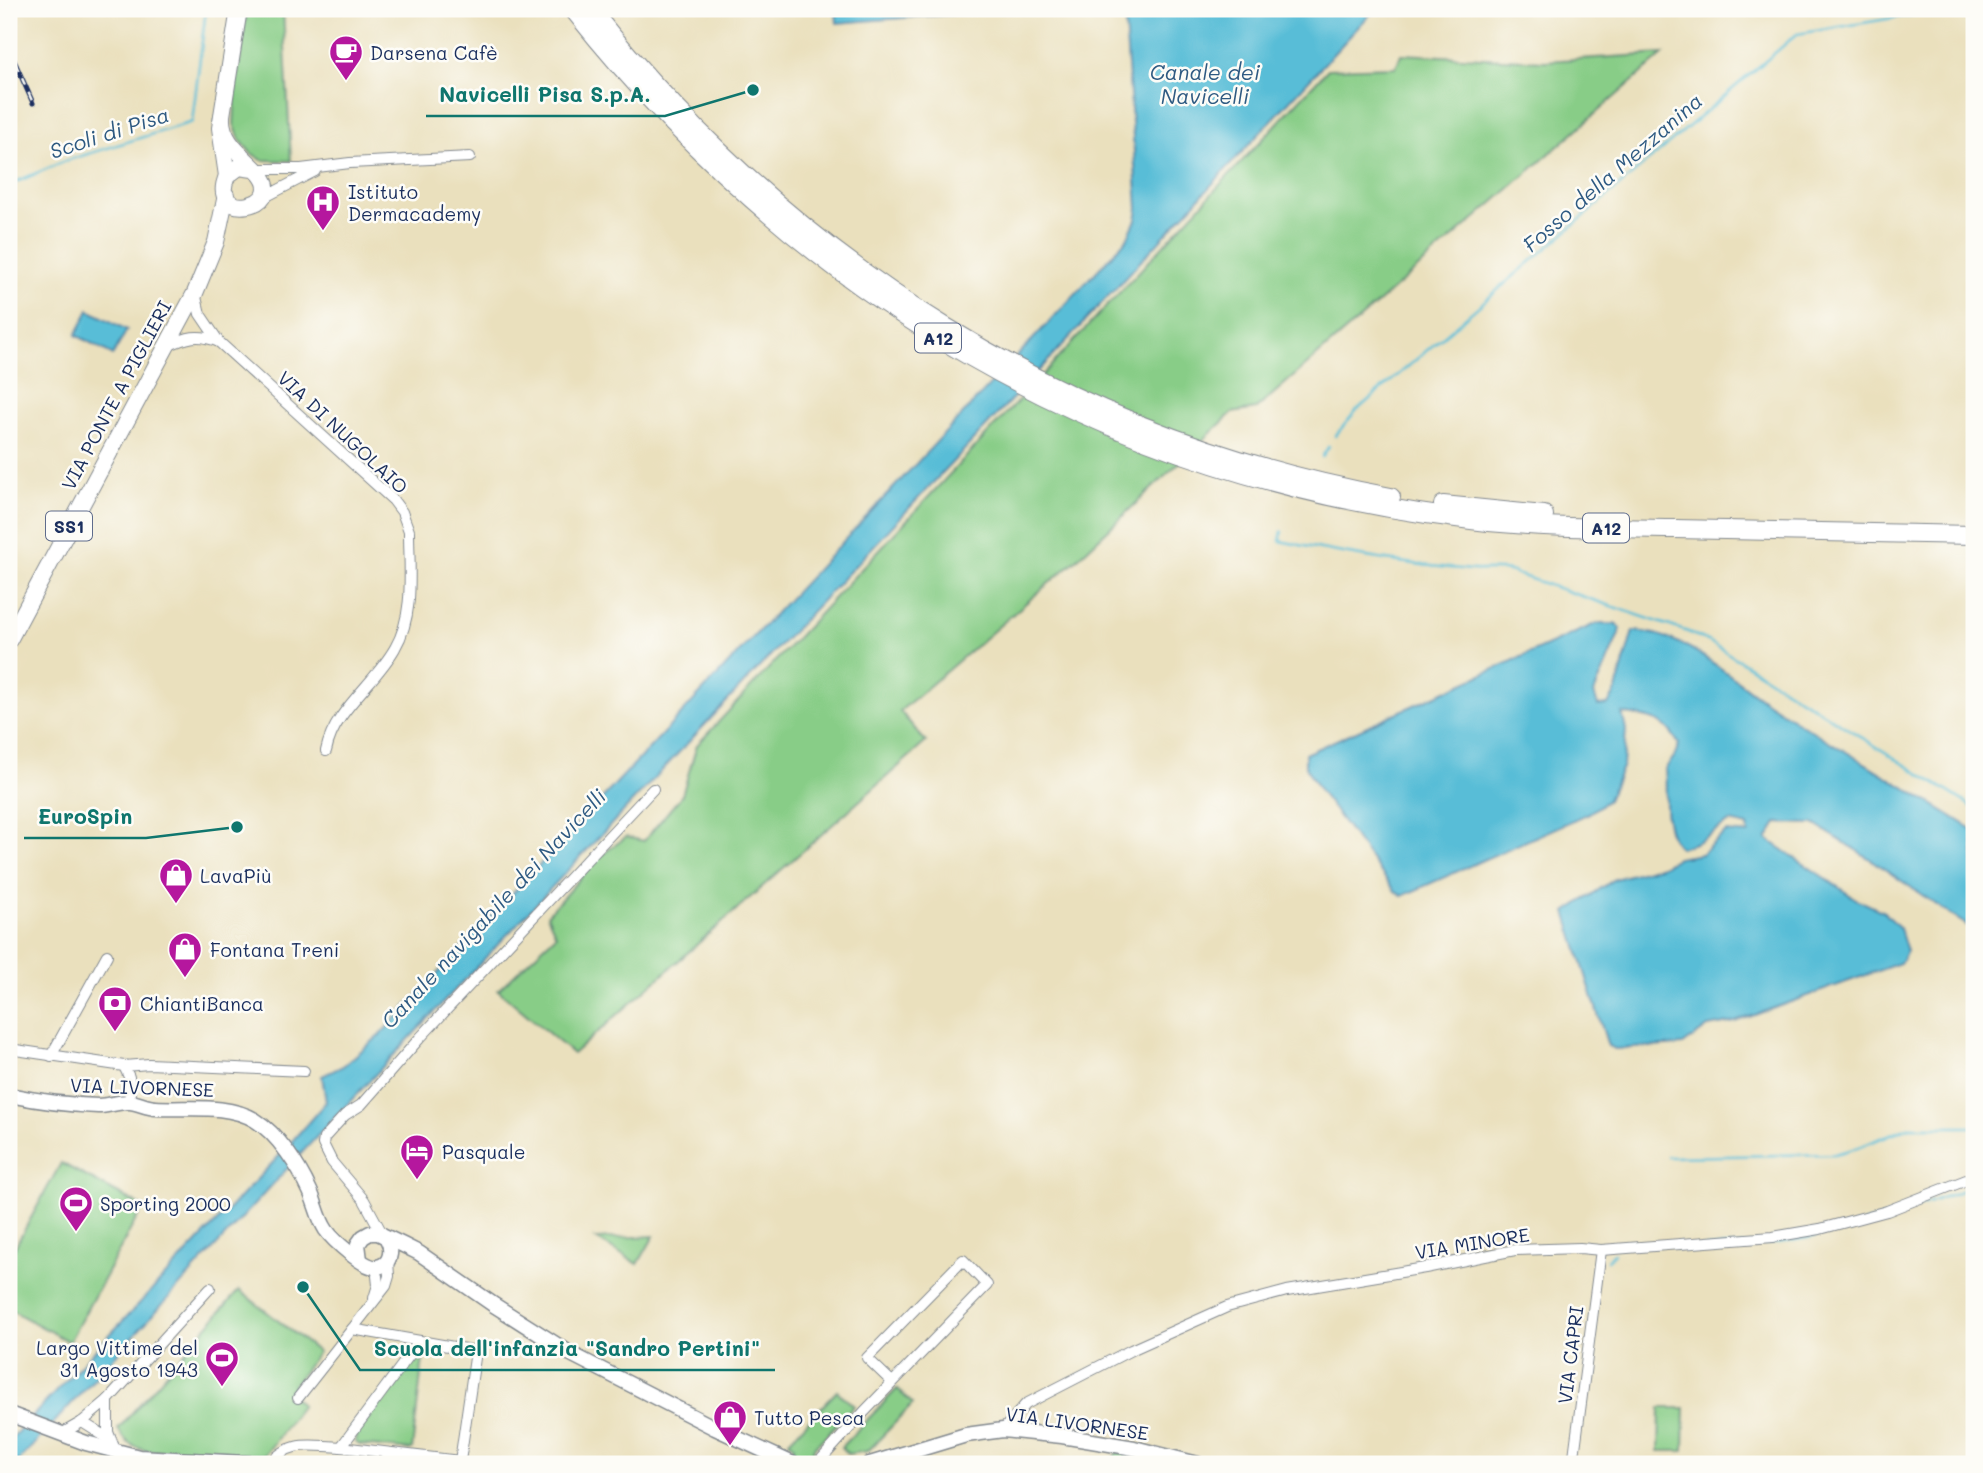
<svg xmlns="http://www.w3.org/2000/svg" width="1983" height="1473" viewBox="0 0 1983 1473" font-family="Mali,sans-serif">
	<style>
		.green { fill: #88cd87; stroke: #527e72; stroke-width: 2 }
		.water { fill: #59bdd7; stroke: #3a769a; stroke-width: 2 }
		.lines { fill: none; stroke-linecap: round; stroke-linejoin: round }
		.stream { stroke: #59bdd7; stroke-width: 2.5 }
		.street-casing { stroke: #82888e; stroke-width: 12 }
		.secondary-casing { stroke: #82888e; stroke-width: 17 }
		.primary-casing { stroke: #82888e; stroke-width: 18 }
		.highway-casing { stroke: #82888e; stroke-width: 20 }
		.street { stroke: #fff; stroke-width: 10 }
		.secondary { stroke: #fff; stroke-width: 14 }
		.primary { stroke: #fff; stroke-width: 16 }
		.highway { stroke: #fff; stroke-width: 18 }
		.rail-casing { stroke: #1b2f5e; stroke-width: 5 }
		.rail { stroke: #fdfcf7; stroke-width: 2.5; stroke-dasharray: 8; stroke-linecap: butt }
		.labels { text-anchor: middle; dominant-baseline: central; stroke-width: 5; stroke-linejoin: round; paint-order: stroke }
		.shield { fill: #fdfcf7; stroke: #5f6c8c; stroke-width: 2 }
		.shield-label { font-size: 18px; font-weight: bold; fill: #1b2f5e }
		.poi-label { font-size: 19px; fill: #1b2f5e; stroke: #fdfcf7; text-anchor: start }
		.street-label { font-size: 19px; fill: #1b2f5e; stroke: #fdfcf7 }
		.water-label { font-size: 21px; font-style: italic; fill: #2e5a82; stroke: #fdfcf7 }
		.leader { fill: none; stroke: #0f766e; stroke-width: 2.5 }
		.callout-dot { fill: #0f766e; stroke: #fdfcf7; stroke-width: 2.5 }
		.callout-label { font-size: 21px; text-anchor: middle; font-weight: bold; fill: #0f766e; stroke: #fdfcf7; stroke-width: 5; stroke-linejoin: round; paint-order: stroke }
	</style>
	<rect width="100%" height="100%" fill="#fdfcf7"/>
	<filter id="ink" filterUnits="userSpaceOnUse"><feTurbulence type="fractalNoise" baseFrequency=".0143" numOctaves="2"/><feDisplacementMap in="SourceGraphic" scale="14" xChannelSelector="R" yChannelSelector="G"/><feConvolveMatrix kernelMatrix="1 2 1 2 8 2 1 2 1" color-interpolation-filters="sRGB"/></filter>
	<filter id="wash" filterUnits="userSpaceOnUse"><feTurbulence type="fractalNoise" baseFrequency=".00686" numOctaves="4" result="noise"/><feDisplacementMap in="SourceGraphic" scale="28" xChannelSelector="R" yChannelSelector="G"/><feGaussianBlur stdDeviation="1.57" result="paint"/><feColorMatrix in="noise" values="0 0 0 0 0 0 0 0 0 0 0 0 0 0 0 0 0 1.4 0 .05"/><feComposite in="paint" operator="in"/></filter>
	<g filter="url(#wash)">
		<rect width="100%" height="100%" fill="#eae0bd"/>
		<!-- green -->
		<g class="green">
			<path d="M247,9H283L291,161L262,160L251,153L240,140L234,124L236,85Z"/>
			<path d="M1401,54L1544,61L1664,54L1256,409L1232,413L1076,560L900,711L926,742L573,1054L498,990L556,935L547,915L600,856L626,837L644,841L682,795L697,745L1328,69L1396,67Z"/>
			<path d="M61,1163L143,1207L69,1342L9,1309V1258Z"/>
			<path d="M654,1236L638,1264L596,1239Z"/>
			<path d="M239,1290L318,1352L288,1393L302,1405L265,1455L147,1451C132,1447 125,1442 118,1429Z"/>
			<path d="M423,1359L412,1450L360,1445L355,1442L356,1434L412,1360Z"/>
			<path d="M897,1389L913,1404L868,1451L848,1454L841,1447Z"/>
			<path d="M837,1391L854,1406L813,1449L815,1455L801,1457L789,1454L794,1447L789,1441Z"/>
			<path d="M1660,1408H1685L1684,1451H1659Z"/>
			<path d="M1117,1452L1167,1464H1110Z"/>
		</g>
		<!-- water -->
		<g class="water">
			<path d="M836,9H1022L837,23Z"/>
			<path d="M1124,9H1375L1046,363L308,1146L16,1464H9V1441L280,1155L326,1102L322,1076L343,1066L379,1036L1127,239L1136,220L1138,208Z"/>
			<path d="M89,310L127,330L113,355L76,335Z"/>
			<path d="M1595,624H1616L1621,629L1594,693L1598,706L1608,705L1616,690L1633,631C1686,633 1726,675 1768,703C1836,747 1906,787 1974,830V927H1970L1951,915L1867,857L1814,824L1777,823L1767,839L1856,899L1884,912L1900,928L1907,951L1900,963L1735,1022L1708,1027L1683,1045L1615,1049L1608,1046L1566,912L1615,879L1662,866L1677,858L1701,854L1726,832L1749,834L1748,826L1730,822L1697,842L1680,848C1660,830 1668,794 1665,769L1674,757L1679,744C1663,716 1651,719 1622,713L1626,730L1623,765L1608,800L1589,813L1402,896L1395,891L1319,790L1305,766V754Z"/>
		</g>
		<g class="lines">
			<!-- stream -->
			<g class="stream">
				<path d="M9,185L65,161L192,122L206,9"/>
				<path d="M1335,436L1356,411L1797,34L1947,9"/>
				<path d="M1322,457L1329,446"/>
				<path d="M1282,532L1280,541C1343,554 1407,565 1472,570C1487,571 1507,567 1519,575L1688,632L1710,642L1974,808"/>
				<path d="M1668,1157L1835,1154L1857,1148L1908,1127H1974"/>
				<path d="M1677,1249C1714,1247 1752,1247 1789,1241C1853,1231 1914,1208 1974,1186"/>
				<path d="M1607,1260L1614,1253"/>
			</g>
		</g>
	</g>
	<g filter="url(#ink)">
		<g class="lines">
			<!-- street casing -->
			<g class="street-casing">
				<g id="street">
					<path d="M254,169H301L350,163L470,157"/>
					<path d="M263,198L315,171"/>
					<path d="M195,293L200,314L219,342L393,500L402,512L409,531C409,569 415,614 395,648C375,684 334,710 326,751"/>
					<path d="M167,346C187,337 198,333 219,342"/>
					<path d="M9,1049L124,1066L149,1064L304,1071"/>
					<path d="M51,1056L107,955"/>
					<path d="M124,1066L129,1077L130,1102"/>
					<path d="M383,1235L364,1200L332,1162L323,1144L324,1138L345,1115L361,1105L419,1039L653,789"/>
					<path d="M374,1298L378,1285L377,1276"/>
					<path d="M298,1398L386,1286L389,1276L388,1260"/>
					<path d="M108,1400L210,1288"/>
					<path d="M82,1422L109,1439"/>
					<path d="M1003,1430L1026,1404L1131,1350L1227,1307L1287,1291L1425,1268L1515,1250L1580,1248L1601,1250L1773,1237L1820,1229L1887,1211L1974,1177"/>
					<path d="M61,1434L82,1422L108,1400V1432L116,1452"/>
					<path d="M341,1447L460,1461L476,1351L420,1341"/>
					<path d="M269,1464C292,1439 309,1446 341,1447L420,1341L352,1329"/>
					<path d="M817,1464L864,1412L987,1285L963,1260L867,1358L892,1382"/>
					<path d="M1573,1464L1601,1250"/>
				</g>
			</g>
			<!-- secondary casing -->
			<g class="secondary-casing">
				<g id="secondary">
					<path d="M9,1095C38,1101 68,1105 98,1106C109,1106 120,1101 130,1102C139,1103 147,1108 156,1108C188,1110 226,1103 255,1120C278,1134 299,1167 310,1191C316,1204 318,1218 326,1230C333,1240 365,1269 376,1267C391,1266 393,1250 387,1239"/>
					<path d="M360,1260L358,1244L363,1237L370,1233H378L403,1245L419,1253L494,1305L571,1354L715,1428L793,1464"/>
					<path d="M9,1414L86,1443L139,1457L262,1464"/>
					<path d="M870,1464L966,1435L1003,1430L1062,1436L1134,1448L1198,1464"/>
					<path d="M1973,1464H1974"/>
				</g>
			</g>
			<!-- primary casing -->
			<g class="primary-casing">
				<g id="primary">
					<path d="M222,116C220,142 245,157 260,174C288,208 207,223 227,176L239,167L253,169"/>
					<path d="M227,176L220,128L239,9"/>
					<path d="M9,640L195,293L216,242L226,195"/>
				</g>
			</g>
			<!-- highway casing -->
			<g class="highway-casing">
				<g id="highway">
					<path d="M573,9C801,297 1104,477 1471,520C1539,528 1607,528 1675,529C1775,531 1875,533 1974,535"/>
					<path d="M590,9C794,265 1067,438 1391,497"/>
					<path d="M1443,505L1544,515"/>
				</g>
			</g>
			<!-- street -->
			<use href="#street" class="street"/>
			<!-- secondary -->
			<use href="#secondary" class="secondary"/>
			<!-- primary -->
			<use href="#primary" class="primary"/>
			<!-- highway -->
			<use href="#highway" class="highway"/>
			<!-- rail casing -->
			<g class="rail-casing">
				<path id="rail" d="M9,49L33,103"/>
			</g>
			<!-- rail -->
			<use href="#rail" class="rail"/>
		</g>
	</g>
	<!-- icons -->
	<defs>
		<g id="cafe-pin" transform="scale(1.75)"><path d="M0 17L-7.5 6A9.5 9.5 0 1 1 7.5 6Z" fill="#b5179e" stroke="#fdfcf7"/><path d="M-5.5-4.5H6V0H3Q3 3.5 0 3.5H-2.5Q-5.5 3.5-5.5 0ZM3-3.2v2h1.7v-2ZM-6 4.5H4V6H-6Z" fill="#fff"/></g>
		<g id="hospital-pin" transform="scale(1.75)"><path d="M0 17L-7.5 6A9.5 9.5 0 1 1 7.5 6Z" fill="#b5179e" stroke="#fdfcf7"/><path d="M-5-5h3v3.5h4V-5h3V5h-3V1.5h-4V5h-3Z" fill="#fff"/></g>
		<g id="shop-pin" transform="scale(1.75)"><path d="M0 17L-7.5 6A9.5 9.5 0 1 1 7.5 6Z" fill="#b5179e" stroke="#fdfcf7"/><path d="M-5-2.5h2.3a2.7 3.5 0 0 1 5.4 0H5L5.5 6h-11ZM-1.5-2.5h3a1.5 2.3 0 0 0-3 0Z" fill="#fff"/></g>
		<g id="bank-pin" transform="scale(1.75)"><path d="M0 17L-7.5 6A9.5 9.5 0 1 1 7.5 6Z" fill="#b5179e" stroke="#fdfcf7"/><path d="M-6-4H6V4H-6ZM0-2.3a2.3 2.3 0 1 0 0 4.6a2.3 2.3 0 1 0 0-4.6Z" fill="#fff"/></g>
		<g id="hotel-pin" transform="scale(1.75)"><path d="M0 17L-7.5 6A9.5 9.5 0 1 1 7.5 6Z" fill="#b5179e" stroke="#fdfcf7"/><path d="M-6-4.5h1.5V1H6V5H4.5V3h-9V5H-6ZM-4 0a1.8 1.8 0 1 1 3.6 0ZM.5 0V-2.5h3Q6-2.5 6 0Z" fill="#fff"/></g>
		<g id="stadium-pin" transform="scale(1.75)"><path d="M0 17L-7.5 6A9.5 9.5 0 1 1 7.5 6Z" fill="#b5179e" stroke="#fdfcf7"/><path d="M0-5a6.5 5 0 1 0 0 10a6.5 5 0 1 0 0-10ZM-3.5-1.8h7v3.6h-7Z" fill="#fff"/></g>
	</defs>
	<g fill-rule="evenodd">
		<use href="#cafe-pin" x="346" y="52"/>
		<use href="#hospital-pin" x="323" y="202"/>
		<use href="#shop-pin" x="176" y="875"/>
		<use href="#shop-pin" x="185" y="949"/>
		<use href="#bank-pin" x="115" y="1003"/>
		<use href="#hotel-pin" x="417" y="1151"/>
		<use href="#stadium-pin" x="76" y="1203"/>
		<use href="#stadium-pin" x="222" y="1358"/>
		<use href="#shop-pin" x="730" y="1417"/>
	</g>
	<g class="labels">
		<!-- shield labels -->
		<g class="shield">
			<rect x="915" y="323.5" width="46" height="29" rx="5"/>
			<rect x="46" y="511.5" width="46" height="29" rx="5"/>
			<rect x="1583" y="513.5" width="46" height="29" rx="5"/>
		</g>
		<g class="shield-label">
			<text x="938" y="338">A12</text>
			<text x="69" y="526">SS1</text>
			<text x="1606" y="528">A12</text>
		</g>
		<!-- poi labels -->
		<g class="poi-label">
			<text x="370" y="52">Darsena Cafè</text>
			<text x="348" y="191">Istituto<tspan x="348" dy="22">Dermacademy</tspan></text>
			<text x="200" y="875">LavaPiù</text>
			<text x="210" y="949">Fontana Treni</text>
			<text x="140" y="1003">ChiantiBanca</text>
			<text x="442" y="1151">Pasquale</text>
			<text x="100" y="1203">Sporting 2000</text>
			<text x="198" y="1347" text-anchor="end">Largo Vittime del<tspan x="198" dy="22">31 Agosto 1943</tspan></text>
			<text x="754" y="1417">Tutto Pesca</text>
		</g>
		<!-- street labels -->
		<g class="street-label">
			<text transform="translate(116 395) rotate(-62)">VIA PONTE A PIGLIERI</text>
			<text transform="translate(343 432) rotate(43)">VIA DI NUGOLAIO</text>
			<text transform="translate(142 1087) rotate(2)">VIA LIVORNESE</text>
			<text transform="translate(1472 1243) rotate(-9)">VIA MINORE</text>
			<text transform="translate(1570 1355) rotate(-83)">VIA CAPRI</text>
			<text transform="translate(1077 1423) rotate(8)">VIA LIVORNESE</text>
		</g>
		<!-- water labels -->
		<g class="water-label">
			<text x="1205" y="71">Canale dei<tspan x="1205" dy="24">Navicelli</tspan></text>
			<text transform="translate(109 132) rotate(-18)">Scoli di Pisa</text>
			<text transform="translate(1612 172) rotate(-41)">Fosso della Mezzanina</text>
			<text transform="translate(493 908) rotate(-47)">Canale navigabile dei Navicelli</text>
		</g>
	</g>
	<!-- callouts -->
	<path class="leader" d="M753 90L665 116H426M237 827L146 838H24M303 1287L360 1370H775"/>
	<g class="callout-dot">
		<circle cx="753" cy="90" r="7"/>
		<circle cx="237" cy="827" r="7"/>
		<circle cx="303" cy="1287" r="7"/>
	</g>
	<g class="callout-label">
		<text x="545" y="102">Navicelli Pisa S.p.A.</text>
		<text x="85" y="824">EuroSpin</text>
		<text x="567" y="1356">Scuola dell'infanzia "Sandro Pertini"</text>
	</g>
	<!-- margin -->
	<rect width="1983" height="1473" fill="none" stroke="#fdfcf7" stroke-width="35"/>
</svg>
